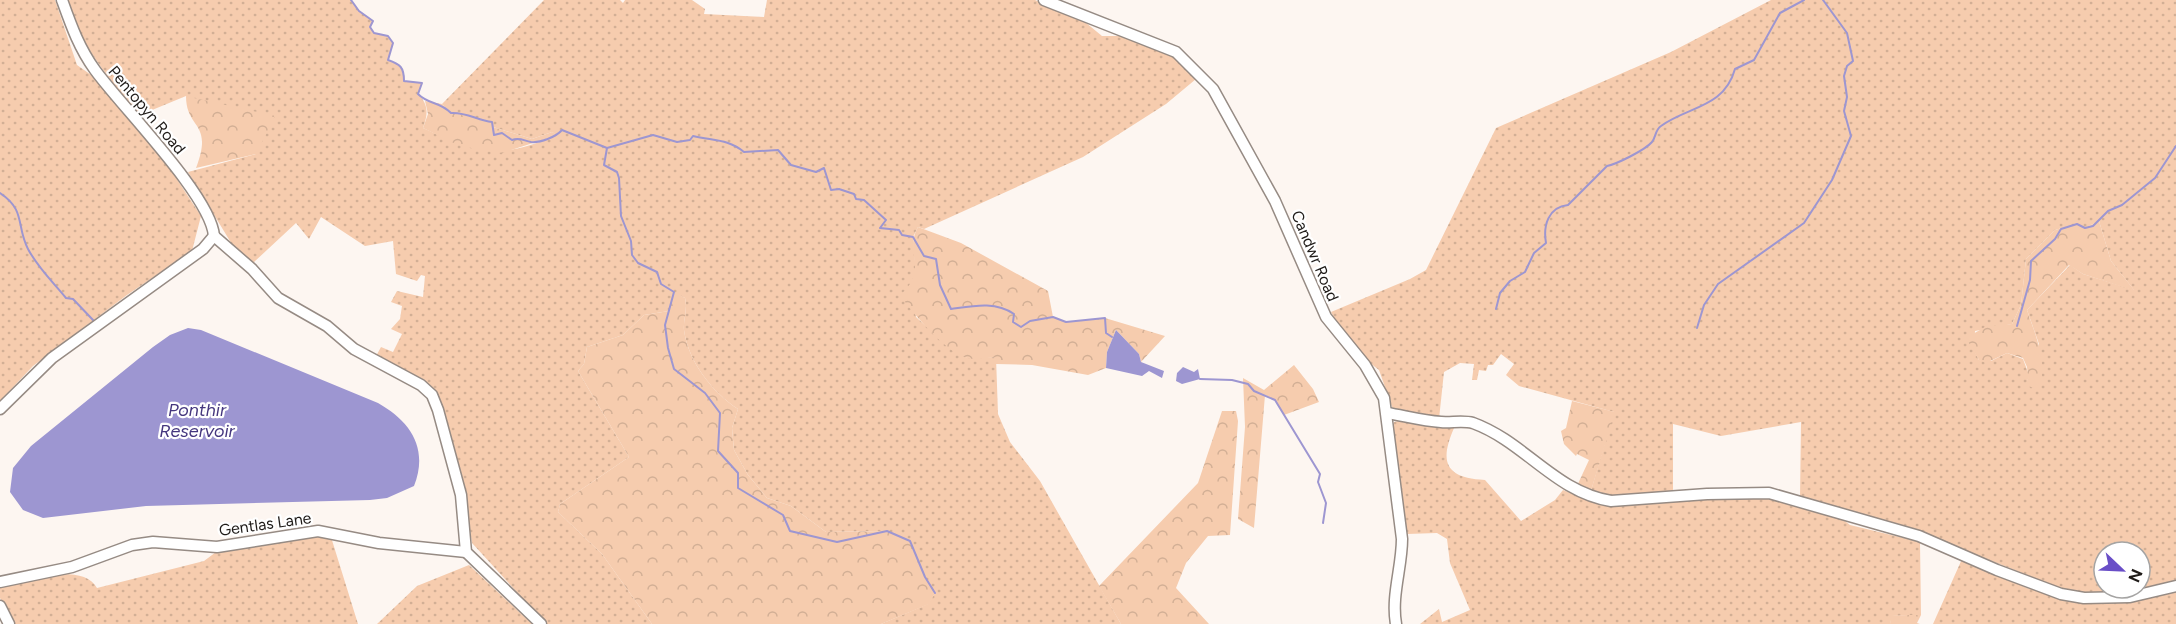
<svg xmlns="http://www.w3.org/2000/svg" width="2176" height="624" viewBox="0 0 2176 624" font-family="Figtree,sans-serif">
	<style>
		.grass { fill: url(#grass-dots); fill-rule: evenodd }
		.forest { fill: url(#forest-crowns) }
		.water { fill: #9d96d1 }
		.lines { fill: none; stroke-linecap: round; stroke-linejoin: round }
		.stream { stroke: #9d96d1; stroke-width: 2 }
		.minor-casing { stroke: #968b84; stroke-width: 13 }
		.minor { stroke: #fff; stroke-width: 10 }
		.labels { text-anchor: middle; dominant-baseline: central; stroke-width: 4.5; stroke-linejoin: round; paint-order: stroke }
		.street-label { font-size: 16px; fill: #1f1b18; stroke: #fff }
		.water-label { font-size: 18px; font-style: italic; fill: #45377e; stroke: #fff }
	</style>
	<defs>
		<pattern id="grass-dots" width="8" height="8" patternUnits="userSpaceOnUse" patternTransform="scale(1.5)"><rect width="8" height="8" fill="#f6ccae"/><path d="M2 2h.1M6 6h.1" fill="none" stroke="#d2af95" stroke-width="1.8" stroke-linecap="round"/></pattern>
		<pattern id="forest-crowns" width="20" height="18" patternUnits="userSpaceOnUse" patternTransform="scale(1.5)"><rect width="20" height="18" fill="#f6ccae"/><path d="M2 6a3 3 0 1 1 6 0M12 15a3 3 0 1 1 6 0" fill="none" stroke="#d2af95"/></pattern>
	</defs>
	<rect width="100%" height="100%" fill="#fdf6f1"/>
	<!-- grass -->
	<g class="grass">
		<path d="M0,0H55L77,65L94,77L165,161L201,216L192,251L127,295L33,366L0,401Z"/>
		<path d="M66,0H351L359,11L373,21L370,27L374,33L388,36L393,43L388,60C400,64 404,67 405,81L422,83L418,94C429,105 428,114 423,128C477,153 500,160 557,135L552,132L532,139L493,127L492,122C477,120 466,112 451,113L442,104L544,0H620L623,3L625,0H692L705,9L704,14L764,17L767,0H1035L1085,22L1102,36H1130L1168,51L1196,79L1166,104L1083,157L924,229L918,227L913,237L916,273L911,285L916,317L941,340L967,358L996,357L998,414L1010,442L1040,481L1121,624H881L928,604L935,593L925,577L910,541L887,531L826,532L791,506L767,498L748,475L734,450L732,428L738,409C712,392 688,361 684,330C683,319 688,310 685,298L674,293L669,311L644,315L623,335L587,347L584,364L578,371L629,457L560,504L558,512L602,554L652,624H546L472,543L464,492L435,390L375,358L381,347L393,352L402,334L391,329L400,319L402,306L391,302L397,291L423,297L425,276L421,275L417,281L396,274L393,241L365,246L321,217L309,239L296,223L253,263L233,246L188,172L256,154L186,96L140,115C109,79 81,46 66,0Z"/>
		<path d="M1771,0H2176V583L2135,594L2072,593L1919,532L1800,498L1801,422L1721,436L1673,424V491L1605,497L1590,494L1614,412L1519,386L1506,375L1514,364L1501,354L1493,365H1488L1486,371L1479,370L1477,380H1472L1474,364L1460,363L1444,372L1439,419L1405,414L1392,407L1379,370L1361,356L1343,334L1331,312L1410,279L1426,270L1496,128L1671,52ZM2099,221L2111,261L2134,290L2083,274L2070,265L2027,310L2039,344L2027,382L2029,375L2023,359L2007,353L1991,361L1979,360L1974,350L1975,331L2012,324L2021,305L2026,259L2055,230L2077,224L2085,228ZM2104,552H2140V588H2104Z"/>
		<path d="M1402,420L1455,426C1439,461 1444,478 1485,480L1521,521L1555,500L1563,490L1588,500L1767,497L1840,517L1850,525L1920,542L1921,615L1892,616L1890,624H1420L1439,609L1442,622L1470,610L1450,563L1447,539L1437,533L1407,534L1404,529L1392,428L1394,422Z"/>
		<path d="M317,535L331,537L358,624H13L0,598V584C25,579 84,562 97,588L204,561L216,552Z"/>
		<path d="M1962,559L2027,588L2067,600L2176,590V624H1933Z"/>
		<path d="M469,565L532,624H377L417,586Z"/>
	</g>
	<!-- forest -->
	<g class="forest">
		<path d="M186,96L194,98L275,116L256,154L196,168C214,121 186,130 186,96Z"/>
		<path d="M425,101L442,104L451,113C466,113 477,120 492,122L493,127L532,139L552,132L558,135L502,153L479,150L456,144L423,128L428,114Z"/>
		<path d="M2099,221L2111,261L2135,291L2083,274L2069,265L2027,310C2035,334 2047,360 2040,386L2035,389L2029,386L2027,367L2023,358L2007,353L1986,363L1979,360L1966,338L1985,327L2012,324L2021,305L2026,259L2055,230L2077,224L2085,228Z"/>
		<path d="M918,227L961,243L1048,291L1053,317L1067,322L1105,318L1165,336L1141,362L1139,354L1116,330L1107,352L1106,368L1088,375L1032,365L996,364L995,357C987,358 975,360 967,358C945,352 913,313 900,295C930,269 903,254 918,227Z"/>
		<path d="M674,292L685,298C688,310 683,319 684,330C688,361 712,392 738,409L732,428L734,450L748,475L767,498L791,506L826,532L887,531L910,541L925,577L935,593L929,604L881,624H652L602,554L558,512L560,504L629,457L578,371L584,364L587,347L623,335L644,315L669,311Z"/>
		<path d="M1294,365L1313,389L1319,402L1284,415L1275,400L1265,395L1254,528L1238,519L1245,427L1243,378L1264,390Z"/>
		<path d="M1572,401L1615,412L1590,494L1576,488L1589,460L1577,454L1576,456L1564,444L1561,431L1566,428Z"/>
		<path d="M1222,411H1236L1238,421L1230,535L1208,536L1186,563L1176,588L1209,624H1121L1099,586L1198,483Z"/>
		<path d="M1908,615H1921L1917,623L1920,624H1890L1891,616Z"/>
	</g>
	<!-- water -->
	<g class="water">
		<path d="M188,328L201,330L378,403C410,421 429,448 414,486L387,498L370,500L146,506L43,518L23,510L10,492L13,468L31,446L153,347L170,335Z"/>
		<path d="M1116,330L1139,354L1141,362L1164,371L1162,378L1149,371L1142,376L1106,368L1107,352Z"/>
		<path d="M1183,367L1194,372L1198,369L1200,379L1182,384L1176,381L1177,373Z"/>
	</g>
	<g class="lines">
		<!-- stream -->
		<g class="stream">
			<path d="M351,0L359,11L373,21L370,27L374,33L388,36L393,43L388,60C400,64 404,67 404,81L422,83L418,94C429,105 439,101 451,113C466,112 477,120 492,122L494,135L502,133L512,140C520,137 524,141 531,142C540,143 556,137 562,130L607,148L653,135L677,142L690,140L693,136C714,141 728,139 744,152L778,150L791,165L816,172L824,168L831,190L839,189L854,194L856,199L864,200L886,220L880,228L899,230L902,235L913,237L924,256L936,259L940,285L951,309C973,306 995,301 1014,314L1013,322L1021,327L1030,321L1053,317L1066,322L1105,318L1106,333L1112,337"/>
			<path d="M607,148L604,165L617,172L619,178L621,216L631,241L632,255L638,263L657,272L661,284L674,292L665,325L668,348L674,369L705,393L720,413L718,451L738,473V488L783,515L790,531L837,542L887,531L910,541L925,577L935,593"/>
			<path d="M0,193C26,210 16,226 28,249C38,268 53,282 66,298L73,299L93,320"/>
			<path d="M1496,309L1500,293L1510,281L1525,272L1534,253L1546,243C1543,226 1548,207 1568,205L1607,166C1617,164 1645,150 1652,142C1656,137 1655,130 1661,126C1689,106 1724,108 1735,69L1754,60L1780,13L1804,0"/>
			<path d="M2017,326L2030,280L2031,261L2055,239L2061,229L2077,224L2085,228L2093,226L2108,211L2122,205L2155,178L2176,146"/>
			<path d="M1697,328L1704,305L1718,284L1804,223L1832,180L1851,136L1844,111L1847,97L1844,76L1847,66L1853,61L1847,33L1823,0"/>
			<path d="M1200,379L1232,380L1248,384L1254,391L1275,400L1320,474L1318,482L1326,503L1323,523"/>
		</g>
		<!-- minor casing -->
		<g class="minor-casing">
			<g id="minor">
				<path d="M62,0C71,25 79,48 95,70C121,106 211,196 214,236"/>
				<path d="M1044,0L1176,52L1213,89L1275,201L1326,317L1365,365L1384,398L1402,539C1402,567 1391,596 1396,624"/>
				<path d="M214,236L252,269L278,298L327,326L354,349L421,385L432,395L438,410L461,495L466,552L541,624"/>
				<path d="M0,409L52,358L203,249L214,236"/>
				<path d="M1387,413C1405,416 1423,421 1441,422C1451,423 1463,420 1473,423C1525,442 1555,492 1611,501L1707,494L1769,493L1919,536L1997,570L2061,594L2084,598L2130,597L2176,586"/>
				<path d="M0,582L72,567L132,545L153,542L217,547L318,531L379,543L466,552"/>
				<path d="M0,606L9,624"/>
			</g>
		</g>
		<!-- minor -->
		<use href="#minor" class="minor"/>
	</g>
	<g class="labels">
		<!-- street labels -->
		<g class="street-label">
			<text transform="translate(147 110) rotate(50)">Pentopyn Road</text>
			<text transform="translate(1315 256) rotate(67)">Candwr Road</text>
			<text transform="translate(265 524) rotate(-8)">Gentlas Lane</text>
		</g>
		<!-- water labels -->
		<g class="water-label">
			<text x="197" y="410">Ponthir<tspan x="197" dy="21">Reservoir</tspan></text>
		</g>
	</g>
	<!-- north arrow -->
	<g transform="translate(2122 570) rotate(113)"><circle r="28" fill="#ffffff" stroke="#a5a4a3" stroke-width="1.5"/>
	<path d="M0-4.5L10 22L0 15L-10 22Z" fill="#694ec7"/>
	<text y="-9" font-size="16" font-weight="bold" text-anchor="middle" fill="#1f1b18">N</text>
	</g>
</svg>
